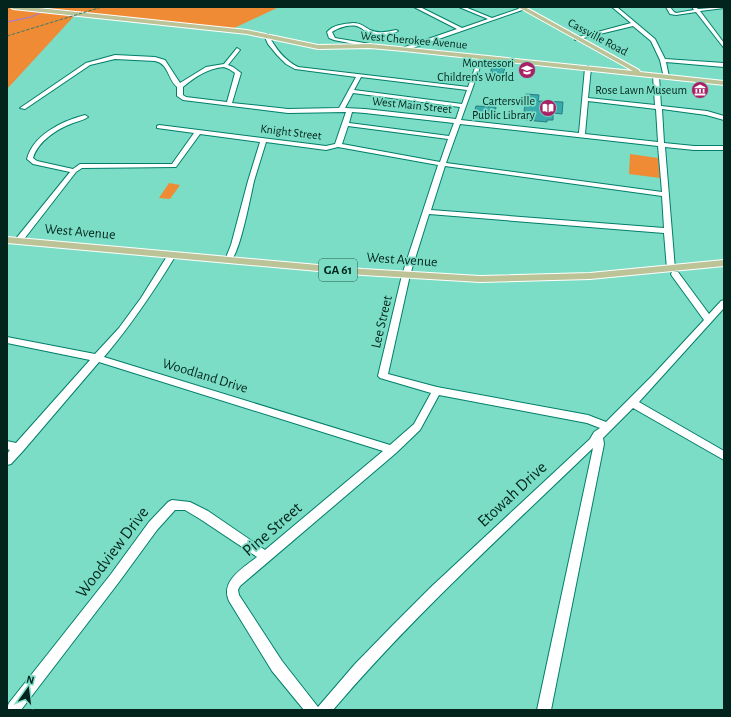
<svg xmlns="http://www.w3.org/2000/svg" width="731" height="717" viewBox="0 0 731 717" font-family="'Alegreya Sans',sans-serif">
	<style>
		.green { fill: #ef8a35 }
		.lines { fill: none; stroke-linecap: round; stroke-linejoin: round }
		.stream { stroke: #9c7ae7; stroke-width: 1 }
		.building { fill: #3aabad; stroke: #287e7f }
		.minor-casing { stroke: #007e6a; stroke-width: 2 }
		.major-casing { stroke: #fff; stroke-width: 2 }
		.minor { fill: #fff; fill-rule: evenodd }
		.major { fill: #bcc397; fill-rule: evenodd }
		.rail { stroke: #3b7a6b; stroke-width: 1; stroke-dasharray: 3.5 1.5; stroke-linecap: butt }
		.labels { text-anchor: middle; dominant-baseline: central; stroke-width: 3.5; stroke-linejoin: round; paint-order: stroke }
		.far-street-label { font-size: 12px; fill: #03241d; stroke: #7bddc5 }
		.far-poi-label { font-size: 12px; fill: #03241d; stroke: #7bddc5; text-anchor: end }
		.shield { fill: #7bddc5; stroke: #275c4f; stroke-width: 1 }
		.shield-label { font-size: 13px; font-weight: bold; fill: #03241d }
		.street-label { font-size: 14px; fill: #03241d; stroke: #7bddc5 }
		.near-street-label { font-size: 17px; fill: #03241d; stroke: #7bddc5 }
	</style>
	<rect width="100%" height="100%" fill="#7bddc5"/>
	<!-- green -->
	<g class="green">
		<path d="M7,7L76,14L7,89Z"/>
		<path d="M35,7H279L232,29Z"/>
		<path d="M630,154L658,158L660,178L629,174Z"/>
		<path d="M169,183L180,185L170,199L159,198Z"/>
	</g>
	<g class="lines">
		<!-- stream -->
		<path class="stream" d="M7,22L31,17L53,7"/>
	</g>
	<!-- building -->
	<g class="building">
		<path d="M493,63L506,64L503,75L490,74Z"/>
		<path d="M526,94L539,95L538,101L563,102L562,114L553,113V120H547V122L525,120L526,113L524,112Z"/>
		<path d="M476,106L496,107L494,119L473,117Z"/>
	</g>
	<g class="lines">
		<!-- minor casing -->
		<g class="minor-casing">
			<g id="minor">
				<path d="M414,7H420L462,28L488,19L459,7H465L492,18L521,8L525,9L404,51L401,49L402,48L457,29Z"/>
				<path d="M612,7H617L655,39L665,59L724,63V67L666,62L669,77L664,78L660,60L651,41L633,26L575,40V38L631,23Z"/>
				<path d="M666,7H670L674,12L676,13L694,10L692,7H696L698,9L724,7V8L700,11L724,43V48L696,12L676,15L670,14Z"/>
				<path d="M353,23C361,23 363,26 370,30C378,34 388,32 396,30L398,31C391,36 376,37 367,32C364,31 362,28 359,27C351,23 338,28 332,32L335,38L376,45V47L374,48L334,40L329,38L327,32C333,25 343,24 353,23Z"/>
				<path d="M266,34H268C275,48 284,60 298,67L468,87L479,57L484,56L461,120L579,133L585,68L588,66L591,68L588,98L655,105L653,76L656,74L659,76L661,106L707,111L724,116V120L706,115L662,109L664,143L694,146H724V150H694L665,147L675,269L674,271H668L667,269L664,233L429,214L410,275L388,374L437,387L588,415L606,422L652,376L704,320L672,276L671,274L672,272H678L709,314L721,301L724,300V308L639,402L724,451V460L633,408L603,438L604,444L551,710H537L593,448C504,534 413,616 333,710H304L272,671L229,601C220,581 243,568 257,557L200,519L185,510H175L157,530L119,582L21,710H8L7,708L9,703L111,574L149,522L168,502L172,500L190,502L208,511L265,550L383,451L99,362L23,451L11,464L7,465V454L10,450L7,449V441L16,443L90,360L7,343V337L95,354L119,328L141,298L169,253H172L176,255C154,291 131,325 104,357L390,445L414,424L431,393L380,378L378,376L402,275L438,165L338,147L326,150L266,142C262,155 258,168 254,181C251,194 239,259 229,262L225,260L231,245L248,181L260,142L200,134L176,167L82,168L76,172L21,243H18L14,241L70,172L33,164L27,159C33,135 62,121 85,115L88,117C84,120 78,121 73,123C57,129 38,141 33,158L37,161L73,169L80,164H172L194,133L157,128V126L159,125L326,146L335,144L346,112L288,113L183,100L177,96V87C167,78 169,64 155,61L115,59L90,65L25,109L20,108L86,63L115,55L155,57L165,60L180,83L206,67L224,64L237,48L240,50L228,65L233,67L241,73L232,103L288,109L339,108L356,77L295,69L286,64L277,55L268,44L264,35ZM224,67L229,69L235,73L227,102L186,97L183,95V87C195,77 208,68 224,67ZM361,77L467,90L462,104L354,90ZM353,93L460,107L456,119L365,109L345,108ZM588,101L656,109L658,142L585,134ZM352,112L365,113L454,123L449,136L349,123ZM460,124L658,146L662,192L446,163ZM348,126L448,139L440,162L342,144ZM445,166L662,196L664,228L431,210ZM439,395L587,423L600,428L594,432L590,439L431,587L393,625L355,664L318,707L282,661L239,595L238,590L240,586L396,453L420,430Z"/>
			</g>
		</g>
		<!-- major casing -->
		<g class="major-casing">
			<g id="major">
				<path d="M10,7H29L247,30L318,45L370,44L633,71L518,7H525L639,70L640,72L724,81V85L404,51L370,48L318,49L247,34L13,9Z"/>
				<path d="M7,237L363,269L480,276L590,273L724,260V266L590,279L480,282L363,275L7,243Z"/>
			</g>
		</g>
		<!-- minor -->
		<use href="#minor" class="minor"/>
		<!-- major -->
		<use href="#major" class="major"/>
		<!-- rail -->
		<path class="rail" d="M7,36L102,7"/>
	</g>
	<!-- icons -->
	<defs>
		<g id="school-disc" transform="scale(0.9)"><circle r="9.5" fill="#a92064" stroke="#7bddc5"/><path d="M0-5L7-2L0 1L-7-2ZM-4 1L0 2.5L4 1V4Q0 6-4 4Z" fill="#fff"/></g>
		<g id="museum-disc" transform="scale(0.9)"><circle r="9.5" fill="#a92064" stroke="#7bddc5"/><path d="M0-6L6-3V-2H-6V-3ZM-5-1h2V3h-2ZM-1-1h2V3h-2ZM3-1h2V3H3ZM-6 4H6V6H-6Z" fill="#fff"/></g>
		<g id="library-disc" transform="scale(0.9)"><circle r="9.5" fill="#a92064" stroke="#7bddc5"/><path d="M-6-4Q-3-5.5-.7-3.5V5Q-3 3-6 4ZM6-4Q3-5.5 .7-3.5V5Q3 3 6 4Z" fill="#fff"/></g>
	</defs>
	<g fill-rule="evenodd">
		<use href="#school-disc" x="527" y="70"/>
		<use href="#museum-disc" x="700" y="90"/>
		<use href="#library-disc" x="548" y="108"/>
	</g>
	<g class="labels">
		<!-- far-street labels -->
		<g class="far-street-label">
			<text transform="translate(598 37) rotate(28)">Cassville Road</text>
			<text transform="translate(414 40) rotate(5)">West Cherokee Avenue</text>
			<text transform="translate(412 105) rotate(6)">West Main Street</text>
			<text transform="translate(291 132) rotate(7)">Knight Street</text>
		</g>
		<!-- far-poi labels -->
		<g class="far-poi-label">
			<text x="514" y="63">Montessori<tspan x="514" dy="14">Children's World</tspan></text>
			<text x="687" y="90">Rose Lawn Museum</text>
			<text x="535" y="101">Cartersville<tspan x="535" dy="14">Public Library</tspan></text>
		</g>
		<!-- shield labels -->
		<rect class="shield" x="319" y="259" width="38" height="22" rx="3"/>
		<g class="shield-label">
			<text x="338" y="270">GA 61</text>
		</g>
		<!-- street labels -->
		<g class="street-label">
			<text transform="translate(80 232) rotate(5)">West Avenue</text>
			<text transform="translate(402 260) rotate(4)">West Avenue</text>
			<text transform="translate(382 322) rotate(-77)">Lee Street</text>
			<text transform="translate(205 376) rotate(17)">Woodland Drive</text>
		</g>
		<!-- near-street labels -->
		<g class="near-street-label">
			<text transform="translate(512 494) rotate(-43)">Etowah Drive</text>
			<text transform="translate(272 529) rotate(-41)">Pine Street</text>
			<text transform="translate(112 552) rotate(-53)">Woodview Drive</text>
		</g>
	</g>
	<!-- border -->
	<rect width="731" height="717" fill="none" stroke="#03241d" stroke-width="16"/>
	<!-- north arrow -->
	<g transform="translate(28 689) rotate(14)" stroke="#7bddc5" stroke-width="3" paint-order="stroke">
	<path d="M0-3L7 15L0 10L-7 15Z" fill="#03241d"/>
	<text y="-6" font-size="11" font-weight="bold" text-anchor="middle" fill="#03241d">N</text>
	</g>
</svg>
